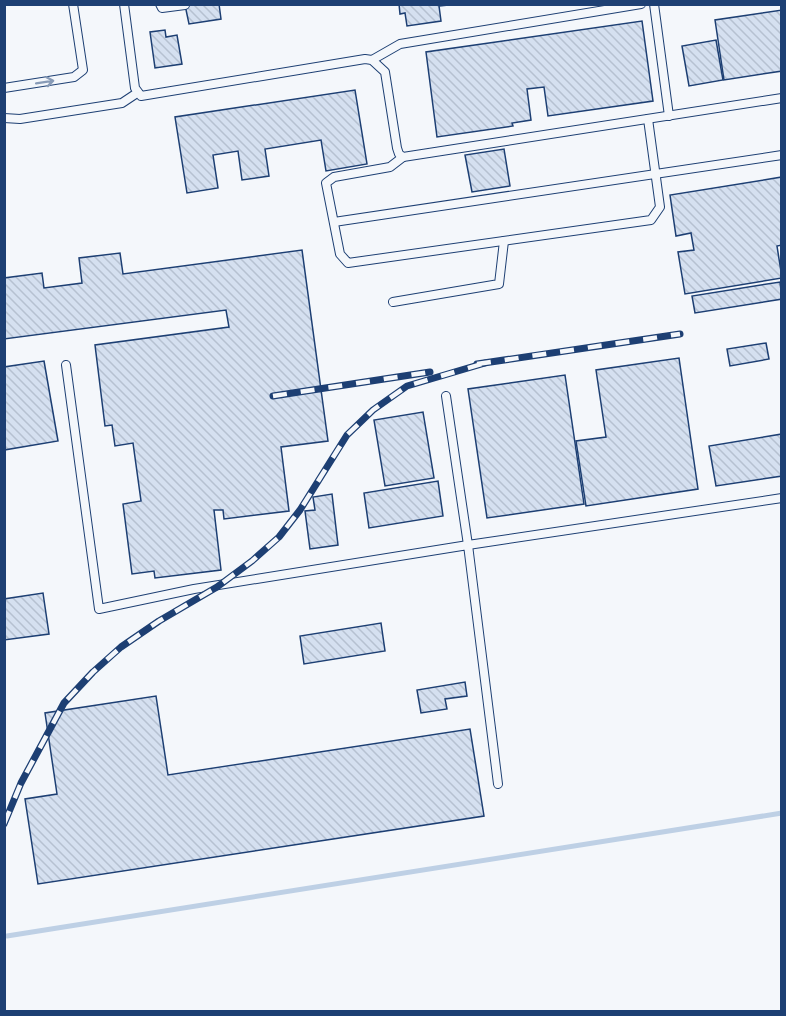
<svg xmlns="http://www.w3.org/2000/svg" width="786" height="1016" viewBox="0 0 786 1016" font-family="'Exo 2',sans-serif">
	<style>
		.lines { fill: none; stroke-linecap: round; stroke-linejoin: round }
		.stream { stroke: #bed0e5; stroke-width: 5 }
		.building { fill: url(#building-back-hatch); stroke: #1d3f73; stroke-width: 1.5 }
		.service-casing { stroke: #1d3f73; stroke-width: 10 }
		.service { stroke: #f4f7fb; stroke-width: 8 }
		.rail-casing { stroke: #1d3f73; stroke-width: 7 }
		.rail { stroke: #f4f7fb; stroke-width: 4.5; stroke-dasharray: 14; stroke-linecap: butt }
		.oneway { stroke: #889bb7 }
	</style>
	<defs>
		<pattern id="building-back-hatch" width="6" height="6" patternUnits="userSpaceOnUse" patternTransform="scale(1.5)"><rect width="6" height="6" fill="#d5e0f0"/><path d="M-1 5l2 2M0 0l6 6M5-1l2 2" fill="none" stroke="#b6c1d1"/></pattern>
	</defs>
	<rect width="100%" height="100%" fill="#f4f7fb"/>
	<g class="lines">
		<!-- stream -->
		<path class="stream" d="M7,936L782,813"/>
	</g>
	<!-- building -->
	<g class="building">
		<path d="M219,4L221,19L189,24L185,5Z"/>
		<path d="M399,4H448V5L439,6L441,21L407,26L405,13L400,14Z"/>
		<path d="M782,10V71L724,80L715,20Z"/>
		<path d="M642,21L653,101L548,116L544,87L527,89L531,120L512,123L513,126L437,137L426,52Z"/>
		<path d="M165,30L166,37L177,35L182,64L155,68L150,32Z"/>
		<path d="M716,40L723,80L689,86L682,46Z"/>
		<path d="M355,90L367,164L326,171L321,140L265,149L269,176L242,180L238,151L213,155L218,188L187,193L175,117Z"/>
		<path d="M504,149L510,186L472,192L465,155Z"/>
		<path d="M782,177V245L777,246L782,278L685,294L678,252L694,250L691,233L676,236L670,195Z"/>
		<path d="M302,250L328,441L281,447L289,511L224,519L223,510H214L221,570L155,578L154,571L132,574L123,504L141,501L133,443L115,446L112,425L105,426L95,345L229,327L226,310L4,339V278L42,273L44,288L82,283L79,258L120,253L123,274Z"/>
		<path d="M780,282L782,299L695,313L692,296Z"/>
		<path d="M766,343L769,359L730,366L727,349Z"/>
		<path d="M679,358L698,489L586,506L576,441L606,437L596,370Z"/>
		<path d="M44,361L58,441L4,450V367Z"/>
		<path d="M565,375L584,504L487,518L468,389Z"/>
		<path d="M423,412L434,478L385,486L374,420Z"/>
		<path d="M782,434V476L716,486L709,446Z"/>
		<path d="M438,481L443,516L369,528L364,493Z"/>
		<path d="M332,494L338,545L310,549L305,511L315,510L313,497Z"/>
		<path d="M43,593L49,634L4,640V599Z"/>
		<path d="M381,623L385,651L304,664L300,636Z"/>
		<path d="M465,682L467,696L445,699L447,709L421,713L417,690Z"/>
		<path d="M156,696L168,775L470,729L484,816L38,884L25,799L57,794L45,713Z"/>
	</g>
	<g class="lines">
		<!-- service casing -->
		<g class="service-casing">
			<g id="service">
				<path d="M124,4L135,88L141,96L365,59L372,60L385,72L397,148L399,154L403,157L782,98"/>
				<path d="M160,4L162,8L185,5"/>
				<path d="M654,4L669,116"/>
				<path d="M372,60L400,44L641,4"/>
				<path d="M4,88L74,77L83,70L73,4"/>
				<path d="M4,118L20,119L122,103L137,93"/>
				<path d="M403,157L390,167L334,177L326,183L340,254L348,263L651,220L660,207L648,119"/>
				<path d="M334,222L782,155"/>
				<path d="M393,302L499,284L504,241"/>
				<path d="M66,365L99,609L194,589L468,545L498,784"/>
				<path d="M446,396L468,545L782,498"/>
			</g>
		</g>
		<!-- service -->
		<use href="#service" class="service"/>
		<!-- rail casing -->
		<g class="rail-casing">
			<g id="rail">
				<path d="M477,364L680,334"/>
				<path d="M273,396L430,372"/>
				<path d="M4,824L21,783L64,703L93,672L121,647L159,621L217,587L252,561L279,537L300,510L347,435L373,410L407,386L485,363"/>
			</g>
		</g>
		<!-- rail -->
		<use href="#rail" class="rail"/>
	</g>
	<!-- one-way arrows -->
	<defs><path id="oneway-shaft" d="M-6 0H5M1.5-3L5.5 0L1.5 3" fill="none" stroke-width="1.6" stroke-linecap="round" stroke-linejoin="round" transform="scale(1.5)"/></defs>
	<use class="oneway" href="#oneway-shaft" transform="translate(45 82) rotate(-9)"/>
	<!-- border -->
	<rect width="786" height="1016" fill="none" stroke="#1d3f73" stroke-width="12"/>
</svg>
